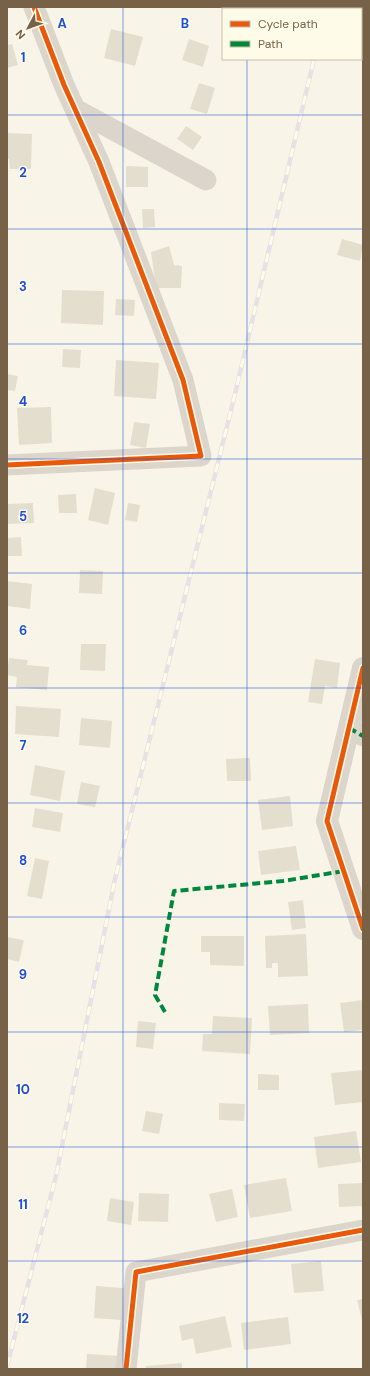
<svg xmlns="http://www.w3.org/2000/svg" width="370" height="1376" viewBox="0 0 370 1376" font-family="'DM Sans',sans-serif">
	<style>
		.building { fill: #e4decf }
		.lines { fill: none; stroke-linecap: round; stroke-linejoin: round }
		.minor { stroke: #dbd5cc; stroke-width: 21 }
		.tertiary { stroke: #dbd5cc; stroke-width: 22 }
		.rail-casing { stroke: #e5e1e5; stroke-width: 4.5 }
		.rail { stroke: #fffbe9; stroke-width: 3; stroke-dasharray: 9; stroke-linecap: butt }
		.quiet { stroke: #00873e; stroke-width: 4; stroke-dasharray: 8 4; stroke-linecap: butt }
		.cycleway-casing { stroke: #fffbe9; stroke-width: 8 }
		.cycleway { stroke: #e8590c; stroke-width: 5 }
		.grid { fill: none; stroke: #1d4ed8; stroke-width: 1; stroke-opacity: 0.55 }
		.grid-label { font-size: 13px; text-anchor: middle; font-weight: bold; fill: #1d4ed8; stroke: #fffbe9; stroke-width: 3; stroke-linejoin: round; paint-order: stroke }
	</style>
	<rect width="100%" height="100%" fill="#f8f5e8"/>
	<!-- building -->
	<g class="building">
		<path d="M111,29L143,37L135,66L104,58Z"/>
		<path d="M189,39L209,46L203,67L182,60Z"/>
		<path d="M12,44L18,65L7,68V45Z"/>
		<path d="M199,83L215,88L207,114L190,109Z"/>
		<path d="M186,126L202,137L193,150L177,139Z"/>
		<path d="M7,133L32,134L31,169H10L9,159H7Z"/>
		<path d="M126,166L148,167V187H126Z"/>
		<path d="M142,209H154L155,227L143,228Z"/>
		<path d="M342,239L363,245L360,261L337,255Z"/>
		<path d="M169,246L174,265L182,266L181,288H156L151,252Z"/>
		<path d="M62,290L104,291L103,325L61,323Z"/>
		<path d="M116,299L135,300L134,316L115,315Z"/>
		<path d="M63,349L81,350L80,368L62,367Z"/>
		<path d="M116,360L159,363L156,399L114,396Z"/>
		<path d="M7,374L18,376L15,391L7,390Z"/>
		<path d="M51,407L52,443L19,445L17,408Z"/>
		<path d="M134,422L150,424L146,448L130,445Z"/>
		<path d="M95,488L115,493L108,525L88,520Z"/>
		<path d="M76,494L77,513H59L58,495Z"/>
		<path d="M33,503L34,523L7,524V504Z"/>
		<path d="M128,503L140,505L137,522L125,520Z"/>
		<path d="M21,537L22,556H7V538Z"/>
		<path d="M80,570L103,571L102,594L79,593Z"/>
		<path d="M7,581L32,584L30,609L7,606Z"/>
		<path d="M81,644H106L105,671L80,670Z"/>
		<path d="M9,658L28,660L27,665L49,667L47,690L16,687L17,677L7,675Z"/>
		<path d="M315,659L340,663L337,688L325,686L322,704L308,702Z"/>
		<path d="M16,706L61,709L59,737L15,734Z"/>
		<path d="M81,718L112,721L110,748L79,745Z"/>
		<path d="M250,758L251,781H227L226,759Z"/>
		<path d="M35,765L65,771L60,801L30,795Z"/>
		<path d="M81,782L100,786L95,807L77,804Z"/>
		<path d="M290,796L293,826L262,830L258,800Z"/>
		<path d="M35,808L63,813L60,832L32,827Z"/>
		<path d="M296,846L300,870L261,875L258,851Z"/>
		<path d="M35,858L49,861L42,899L27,896Z"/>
		<path d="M303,900L306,928L292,930L288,902Z"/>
		<path d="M306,934L308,976L278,977V963H272V968H266L265,936Z"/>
		<path d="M201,936H244V966L210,965V952H201Z"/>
		<path d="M7,937L24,940L19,962L7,959Z"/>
		<path d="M363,1000V1030L344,1032L340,1003Z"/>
		<path d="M308,1004L309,1033L270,1035L268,1006Z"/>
		<path d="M213,1016L252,1018L250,1054L202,1051L203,1034H212Z"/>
		<path d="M138,1021L156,1023L153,1049L136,1047Z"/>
		<path d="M363,1070V1102L335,1105L331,1073Z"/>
		<path d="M258,1074L279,1075V1090H258Z"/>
		<path d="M219,1103L245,1104L244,1121L219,1120Z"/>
		<path d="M146,1111L163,1114L159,1134L142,1131Z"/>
		<path d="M356,1131L361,1162L318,1168L314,1137Z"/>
		<path d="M286,1178L292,1211L250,1218L244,1185Z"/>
		<path d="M363,1183V1206L339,1207L338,1184Z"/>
		<path d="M232,1189L238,1217L216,1222L209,1194Z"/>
		<path d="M139,1193L169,1194L168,1222L138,1221Z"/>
		<path d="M110,1198L134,1202L131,1225L107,1221Z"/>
		<path d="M321,1261L324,1291L294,1293L291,1264Z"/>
		<path d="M96,1286L124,1288L122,1320L94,1318Z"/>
		<path d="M363,1299V1320H362L357,1300Z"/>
		<path d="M225,1316L232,1347L196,1354L193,1338L182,1341L179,1326Z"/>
		<path d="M288,1317L291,1344L244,1350L241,1323Z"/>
		<path d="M87,1354L121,1356V1369H86Z"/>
		<path d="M182,1363V1369H146V1366Z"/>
	</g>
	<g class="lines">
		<!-- minor -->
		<g class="minor">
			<path d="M75,109L206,180"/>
			<path d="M7,465L201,456L183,380L99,162L64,85L34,7"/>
			<path d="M349,728L363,736"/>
			<path d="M126,1369L136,1272L363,1230"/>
		</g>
		<!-- tertiary -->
		<path class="tertiary" d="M363,668L327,821L363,929"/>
		<!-- rail casing -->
		<g class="rail-casing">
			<g id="rail">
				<path d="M325,9V7"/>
				<path d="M7,1366L56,1176L115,879L234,398L314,59"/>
			</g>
		</g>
		<!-- rail -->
		<use href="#rail" class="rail"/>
		<!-- quiet -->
		<g class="quiet">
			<path d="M349,728L363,736"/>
			<path d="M165,1012L155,995L174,891L283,881L344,871"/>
		</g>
		<!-- cycleway casing -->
		<g class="cycleway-casing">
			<g id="cycleway">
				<path d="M7,465L201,456L183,380L99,162L64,85L34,7"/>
				<path d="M363,668L327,821L363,929"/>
				<path d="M126,1369L136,1272L363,1230"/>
			</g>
		</g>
		<!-- cycleway -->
		<use href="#cycleway" class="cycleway"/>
	</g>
	<!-- grid -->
	<path class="grid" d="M123,7V1369M247,7V9M247,59V1369M7,115H363M7,229H363M7,344H363M7,459H363M7,573H363M7,688H363M7,803H363M7,917H363M7,1032H363M7,1147H363M7,1261H363"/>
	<g class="grid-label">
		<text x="62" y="28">A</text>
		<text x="185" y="28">B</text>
		<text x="23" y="62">1</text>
		<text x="23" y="177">2</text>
		<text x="23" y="291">3</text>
		<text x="23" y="406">4</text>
		<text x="23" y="521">5</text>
		<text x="23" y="635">6</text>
		<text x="23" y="750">7</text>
		<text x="23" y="865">8</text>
		<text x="23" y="979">9</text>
		<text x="23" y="1094">10</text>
		<text x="23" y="1209">11</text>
		<text x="23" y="1323">12</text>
	</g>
	<!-- border -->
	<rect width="370" height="1376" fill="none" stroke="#776247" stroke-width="16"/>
	<!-- legend -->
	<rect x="222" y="8" width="140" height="52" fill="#fffbe9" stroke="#c9bea8"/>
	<rect x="230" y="21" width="20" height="6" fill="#e8590c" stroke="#c9bea8"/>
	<text x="258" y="28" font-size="12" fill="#776247">Cycle path</text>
	<rect x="230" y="41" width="20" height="6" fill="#00873e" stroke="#c9bea8"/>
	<text x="258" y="48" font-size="12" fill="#776247">Path</text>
	<!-- north arrow -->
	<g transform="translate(28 28) rotate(229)" stroke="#fffbe9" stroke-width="3" paint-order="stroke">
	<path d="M0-3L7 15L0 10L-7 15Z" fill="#776247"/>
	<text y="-6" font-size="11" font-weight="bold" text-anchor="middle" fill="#776247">N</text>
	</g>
</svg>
